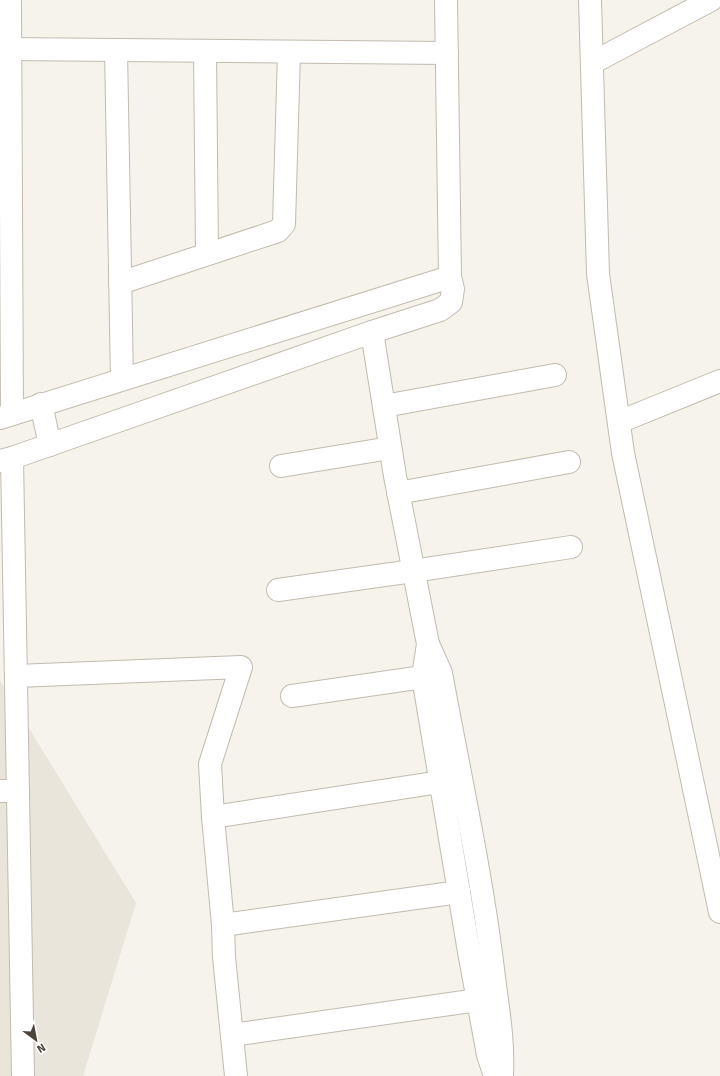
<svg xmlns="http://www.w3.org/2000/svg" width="720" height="1076" viewBox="0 0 720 1076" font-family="Signika,sans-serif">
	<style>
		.residential { fill: #eae5da }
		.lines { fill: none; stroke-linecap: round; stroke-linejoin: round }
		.street-casing { stroke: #c2bbae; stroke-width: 24 }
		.street { stroke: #fff; stroke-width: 22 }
	</style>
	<rect width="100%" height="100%" fill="#f6f3ec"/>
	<!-- residential -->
	<path class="residential" d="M0,681L136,903L83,1076H0Z"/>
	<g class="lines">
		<!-- street casing -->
		<g class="street-casing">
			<g id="street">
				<path d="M10,0L12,414"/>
				<path d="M590,0L598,274L623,453L720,912"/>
				<path d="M10,49L447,53"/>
				<path d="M116,50L122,379"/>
				<path d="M205,51L207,254"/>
				<path d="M592,63L711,0"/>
				<path d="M120,283L278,231L284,224L289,52"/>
				<path d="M372,332L395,476L428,644L423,677L469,952L488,1055L495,1076"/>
				<path d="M41,404L50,445"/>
				<path d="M384,406L555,375"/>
				<path d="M0,418L450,277"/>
				<path d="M619,422L720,381"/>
				<path d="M12,458L23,1076"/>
				<path d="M0,461L12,458L372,332L440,310L451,302L453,289L450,277L446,0"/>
				<path d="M281,466L390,448"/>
				<path d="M398,493L569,462"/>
				<path d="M278,590L413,571L571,547"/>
				<path d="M428,644L441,673C459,772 481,870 493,969C497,1004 504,1039 502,1075"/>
				<path d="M16,676L241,667L210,764L213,817L223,925L224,957L236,1076"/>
				<path d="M292,696L423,677"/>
				<path d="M0,791H18"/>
				<path d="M213,817L440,782"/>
				<path d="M223,925L459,892"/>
				<path d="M232,1035L478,1000"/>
			</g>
		</g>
		<!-- street -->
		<use href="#street" class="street"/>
	</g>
	<!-- north arrow -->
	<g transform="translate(36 1040) rotate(148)" stroke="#ffffff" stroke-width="3" paint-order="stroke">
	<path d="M0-3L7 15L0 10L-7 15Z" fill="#4b4439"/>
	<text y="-6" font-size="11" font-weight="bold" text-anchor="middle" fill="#4b4439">N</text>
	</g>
</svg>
